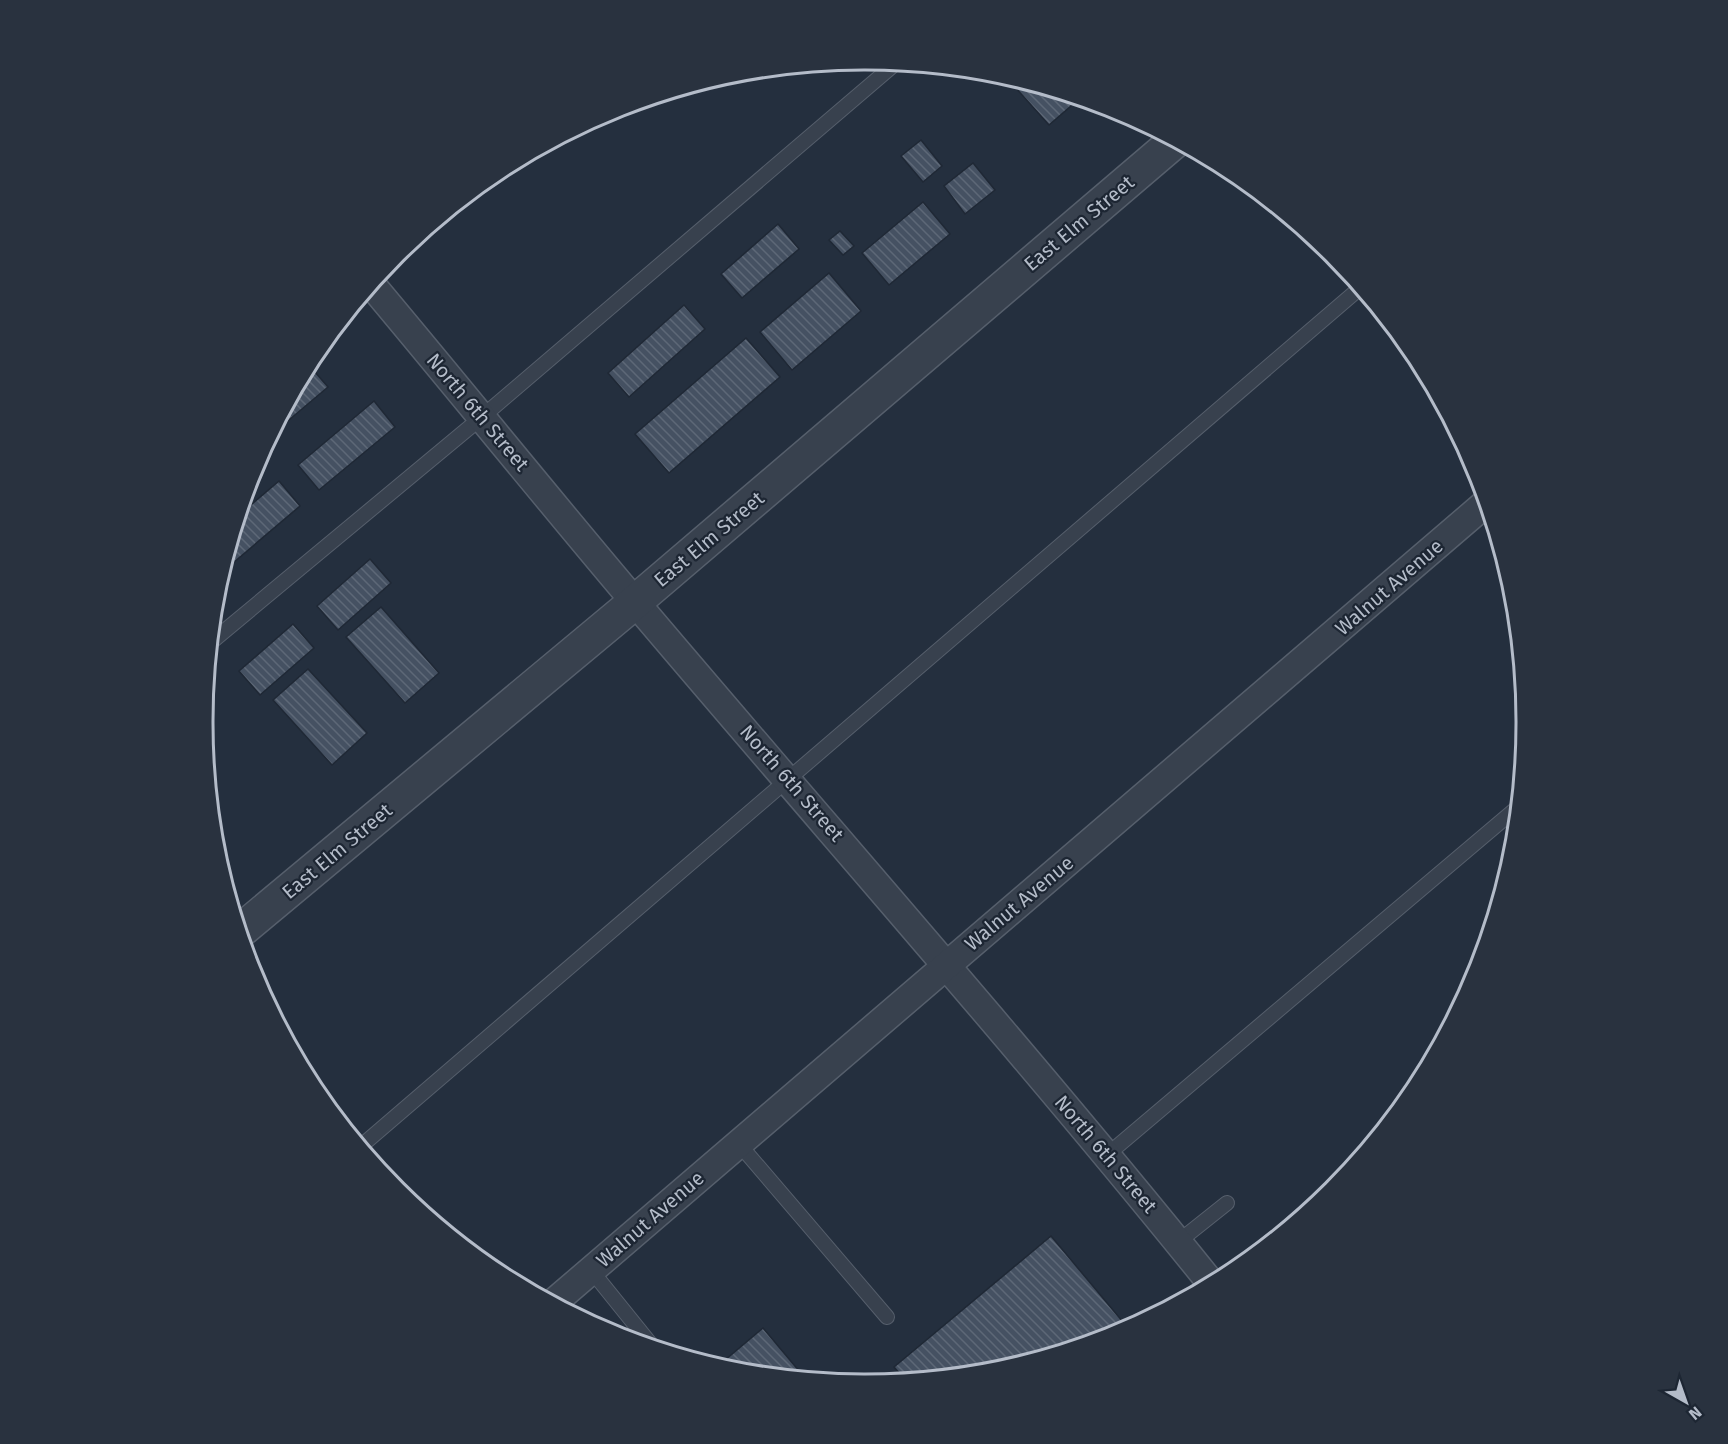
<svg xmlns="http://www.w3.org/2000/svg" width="1728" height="1444" viewBox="0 0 1728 1444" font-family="'Fira Sans',sans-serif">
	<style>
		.building { fill: url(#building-back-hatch); stroke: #1f2835; stroke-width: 1.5 }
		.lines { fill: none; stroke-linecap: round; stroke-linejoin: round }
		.service-casing { stroke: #565f6c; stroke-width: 16 }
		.minor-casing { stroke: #565f6c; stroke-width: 30 }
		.tertiary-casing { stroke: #565f6c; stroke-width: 36 }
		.service { stroke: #38414e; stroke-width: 14 }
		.minor { stroke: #38414e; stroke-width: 27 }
		.tertiary { stroke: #38414e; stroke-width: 33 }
		.labels { text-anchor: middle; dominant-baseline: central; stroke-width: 4.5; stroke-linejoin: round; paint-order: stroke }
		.street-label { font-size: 20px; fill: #b4bcc9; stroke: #1d2633 }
		.rim { fill: none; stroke: #b4bcc9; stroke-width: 3 }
	</style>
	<defs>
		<pattern id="building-back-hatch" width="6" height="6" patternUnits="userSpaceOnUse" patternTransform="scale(1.5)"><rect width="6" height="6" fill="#455162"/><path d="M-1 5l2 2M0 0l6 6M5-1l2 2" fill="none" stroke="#5d6877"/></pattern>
	</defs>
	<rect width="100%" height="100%" fill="#242f3e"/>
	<!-- building -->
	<g class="building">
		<path d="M1006,77L1079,99L1049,125Z"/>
		<path d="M921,140L942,166L923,182L901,156Z"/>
		<path d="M973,163L995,190L965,214L944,186Z"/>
		<path d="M923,202L950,234L889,285L862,253Z"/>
		<path d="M778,224L799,249L742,298L721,274Z"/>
		<path d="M840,231L854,246L843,255L829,240Z"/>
		<path d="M829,273L861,311L792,370L760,332Z"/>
		<path d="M684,305L705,329L629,397L608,373Z"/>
		<path d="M746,338L780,377L669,473L635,434Z"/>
		<path d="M308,364L328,387L270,436Z"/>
		<path d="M374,401L395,427L319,490L298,465Z"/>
		<path d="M279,481L300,506L220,574L238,516Z"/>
		<path d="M370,559L391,583L338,630L317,606Z"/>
		<path d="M381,607L439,673L405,703L346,637Z"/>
		<path d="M293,624L314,648L260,695L239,671Z"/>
		<path d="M308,669L367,733L332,765L273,700Z"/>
		<path d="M1051,1236L1128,1328L1117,1334L993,1371L894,1381L901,1375L894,1367Z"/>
		<path d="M763,1328L805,1378L735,1371L718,1366Z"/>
		<path d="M879,1373L886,1382L865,1384Z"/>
	</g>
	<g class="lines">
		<!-- service casing -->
		<g class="service-casing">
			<g id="service">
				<path d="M210,643L482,417L896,63"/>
				<path d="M739,1144L887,1317"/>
				<path d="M360,1147L1360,288"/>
				<path d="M1107,1155L1518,807"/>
				<path d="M1178,1242L1227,1203"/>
				<path d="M591,1270L653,1347"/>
			</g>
		</g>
		<!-- minor casing -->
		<g class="minor-casing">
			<g id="minor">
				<path d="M371,284C460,390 546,497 635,602C827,829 1025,1052 1211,1283"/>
				<path d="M553,1303L1486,503"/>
			</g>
		</g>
		<!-- tertiary casing -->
		<g class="tertiary-casing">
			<path id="tertiary" d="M239,932L635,602L1175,141"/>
		</g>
		<!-- service -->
		<use href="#service" class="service"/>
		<!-- minor -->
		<use href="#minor" class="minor"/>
		<!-- tertiary -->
		<use href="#tertiary" class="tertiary"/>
	</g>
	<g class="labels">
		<!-- street labels -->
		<g class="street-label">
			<text transform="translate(1079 223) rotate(-40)">East Elm Street</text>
			<text transform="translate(478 412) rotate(50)">North 6th Street</text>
			<text transform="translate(709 539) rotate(-40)">East Elm Street</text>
			<text transform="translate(1389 587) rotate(-41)">Walnut Avenue</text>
			<text transform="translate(792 783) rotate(49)">North 6th Street</text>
			<text transform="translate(337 851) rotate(-40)">East Elm Street</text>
			<text transform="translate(1019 903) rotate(-40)">Walnut Avenue</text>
			<text transform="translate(1106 1154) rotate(50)">North 6th Street</text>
			<text transform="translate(650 1219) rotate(-41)">Walnut Avenue</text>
		</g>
	</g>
	<!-- crop -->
	<path d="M0 0H1728V1444H0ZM864 70H865A651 651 0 0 1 1516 721V723A651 651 0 0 1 865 1374H864A651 651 0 0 1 213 723V721A651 651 0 0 1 864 70Z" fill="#29323f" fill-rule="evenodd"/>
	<path class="rim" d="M864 70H865A651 651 0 0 1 1516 721V723A651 651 0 0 1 865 1374H864A651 651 0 0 1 213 723V721A651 651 0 0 1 864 70Z"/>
	<!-- north arrow -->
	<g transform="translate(1686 1402) rotate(140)" stroke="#1d2633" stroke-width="4.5" paint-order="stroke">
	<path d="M0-4.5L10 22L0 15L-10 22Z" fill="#b4bcc9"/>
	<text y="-9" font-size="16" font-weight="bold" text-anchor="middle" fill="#b4bcc9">N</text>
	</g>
</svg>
